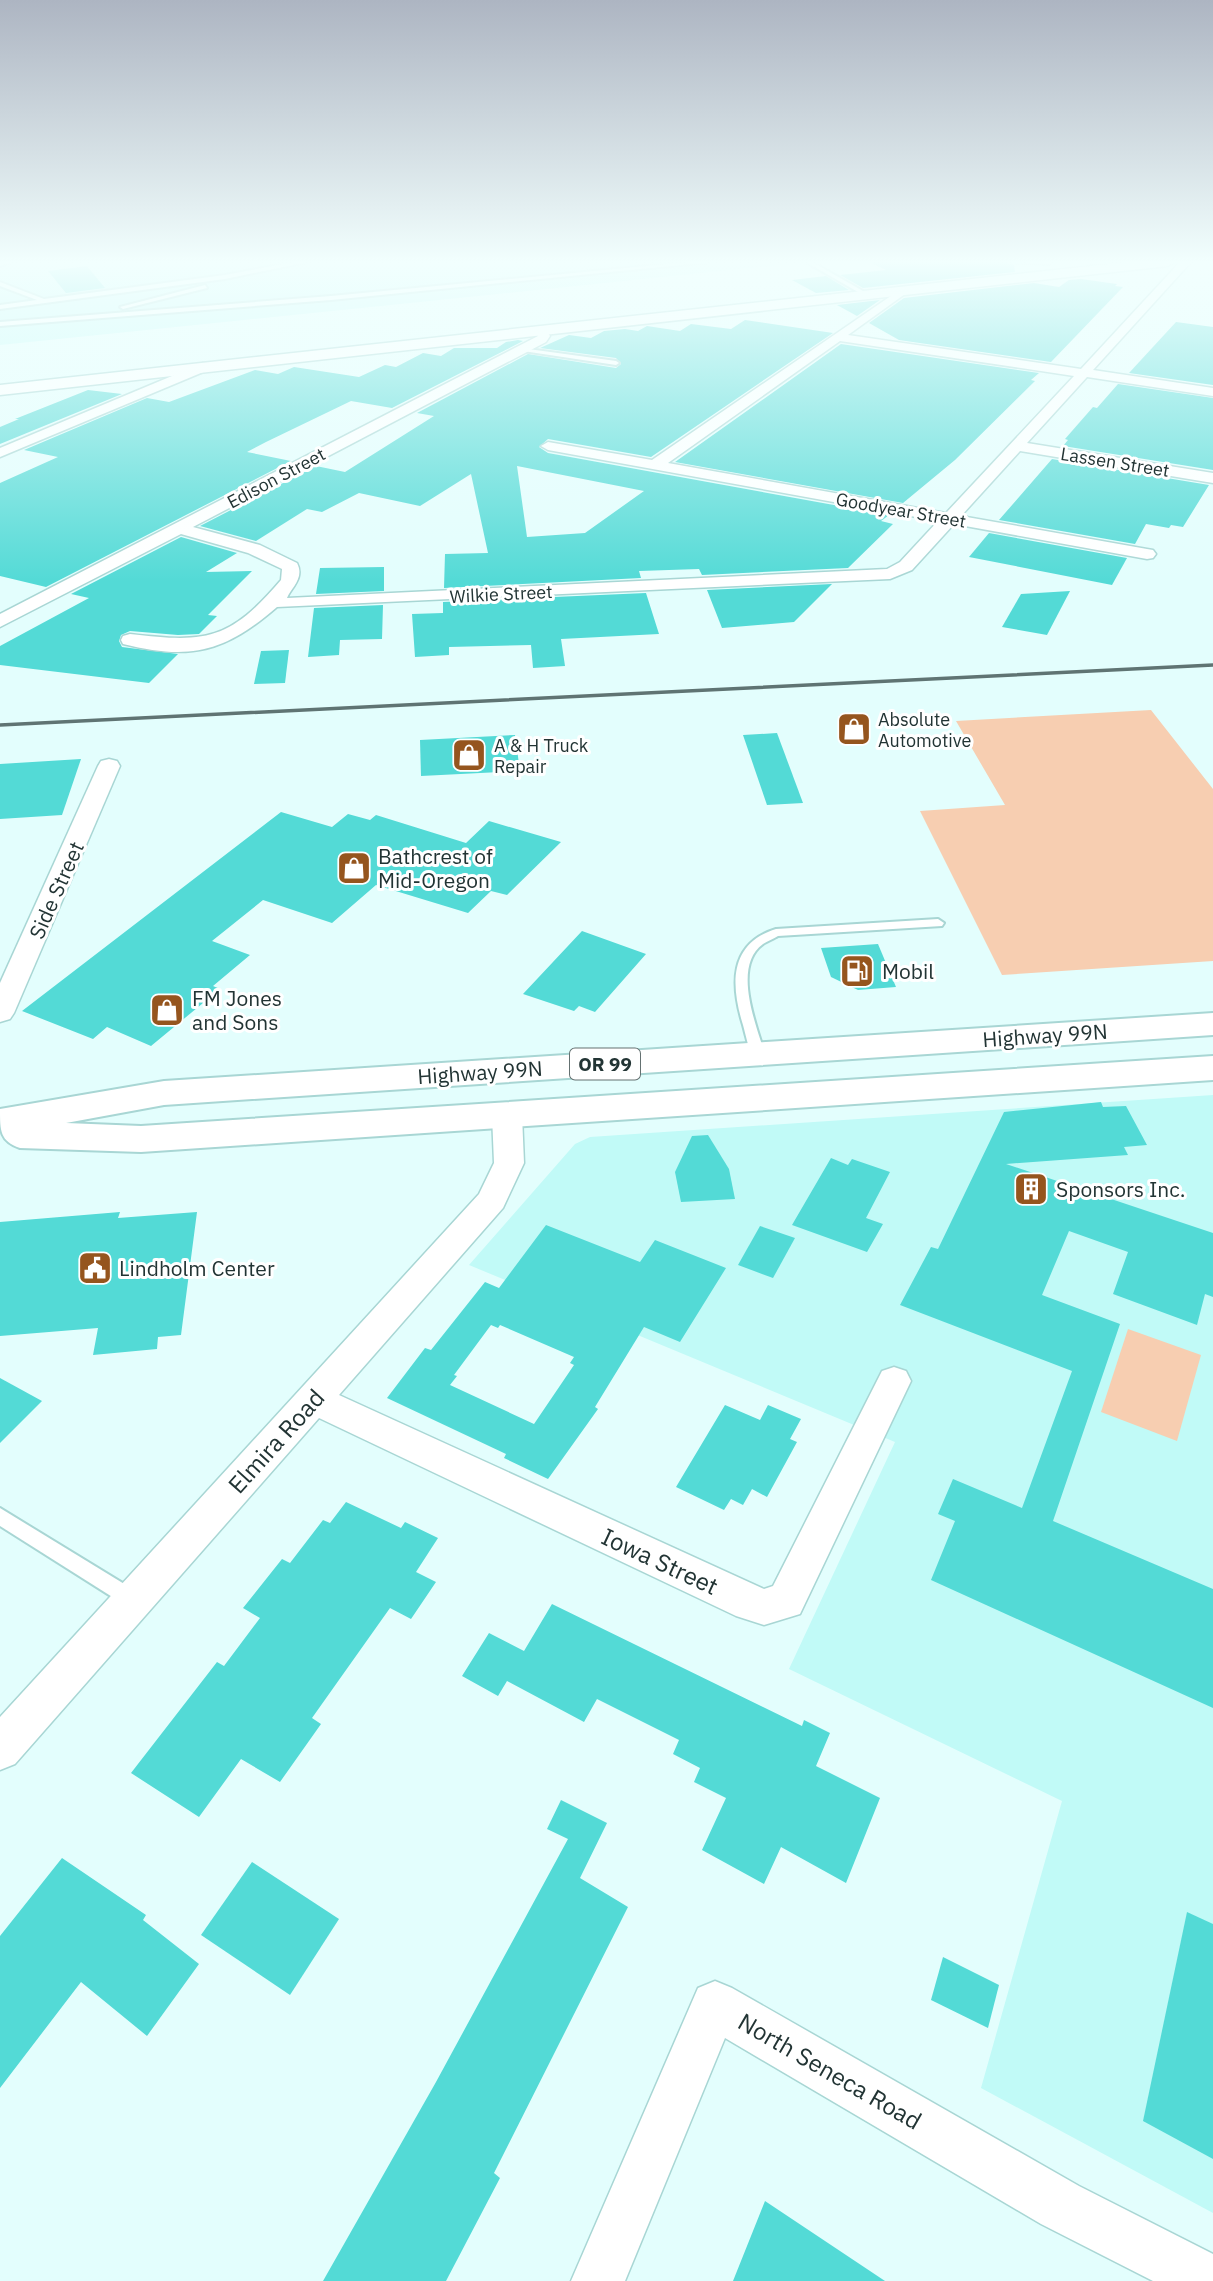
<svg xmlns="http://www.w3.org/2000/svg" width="1213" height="2281" viewBox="0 0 1213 2281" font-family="'IBM Plex Sans',sans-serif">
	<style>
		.built { fill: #c1faf7 }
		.green { fill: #f7ceb1 }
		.building { fill: #53dad6; fill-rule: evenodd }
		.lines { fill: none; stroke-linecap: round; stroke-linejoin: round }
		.service-casing { stroke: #a8d6d4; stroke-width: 4 }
		.minor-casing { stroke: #a8d6d4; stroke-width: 3 }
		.tertiary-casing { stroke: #a8d6d4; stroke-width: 3 }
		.primary-casing { stroke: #a8d6d4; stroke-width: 4 }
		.service { fill: #fff; fill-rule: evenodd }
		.minor { fill: #fff; fill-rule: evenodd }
		.tertiary { fill: #fff; fill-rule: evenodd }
		.primary { fill: #fff; fill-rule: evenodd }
		.rail { stroke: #5f7473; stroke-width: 3.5 }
		.labels { text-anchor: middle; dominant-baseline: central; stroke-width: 6; stroke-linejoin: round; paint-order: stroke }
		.far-street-label { font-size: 18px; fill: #223434; stroke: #fff }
		.far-poi-label { font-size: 18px; fill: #223434; stroke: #fff; text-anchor: start }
		.shield { fill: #fff; stroke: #647171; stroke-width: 2 }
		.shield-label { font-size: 19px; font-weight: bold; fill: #223434 }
		.poi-label { font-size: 21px; fill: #223434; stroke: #fff; text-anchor: start }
		.street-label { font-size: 21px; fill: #223434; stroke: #fff }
		.near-street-label { font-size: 24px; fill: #223434; stroke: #fff }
	</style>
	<rect width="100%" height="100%" fill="#e3fefd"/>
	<!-- built -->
	<g class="built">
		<path d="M0,262H809L0,345Z"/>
		<path d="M1213,1095V2213L981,2088L1062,1801L789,1669L895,1442L469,1265L575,1144L590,1137Z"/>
	</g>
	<!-- green -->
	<g class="green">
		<path d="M1151,710L1213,789V961L1002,975L920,811L1005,805L956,721Z"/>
		<path d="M1128,1329L1201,1355L1177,1441L1101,1412Z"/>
	</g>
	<!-- building -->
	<g class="building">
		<path d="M869,262H1007L1014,265L1015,272L863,288L840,275L886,270Z"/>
		<path d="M87,266L105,288L66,293L48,271Z"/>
		<path d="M826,276L849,290L816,293L792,280Z"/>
		<path d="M1081,279L1117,284L1115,286L1123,287L1051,362L899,340L869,323L904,298L1034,283L1059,287L1069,280Z"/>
		<path d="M880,300L857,316L837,305Z"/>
		<path d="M745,320L833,333L651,457L548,439L539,447L548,453L889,515L881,521L893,524L848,568L702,575L699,569L639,571L641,578L444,588L445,554L488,553L471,474L420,506L359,493L322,512L307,509L256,541L200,526L316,466L345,472L434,416L417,413L528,354L616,368L621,364L616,358L540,348L569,335L591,338L604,331L625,329L638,331L647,326L680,331L691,324L731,329ZM517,466L644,491L585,533L527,537Z"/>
		<path d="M1176,322L1213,327V385L1129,373Z"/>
		<path d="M518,340L523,341L392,408L351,401L266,442L247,452L291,461L46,587L0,576V483L58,457L24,450L147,398L169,402L255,370L278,374L294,367L359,377L385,365L396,367L423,353L441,356L454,348H497L506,342Z"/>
		<path d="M841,344L1039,373L1031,380L1035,381L955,460L903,503L675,462Z"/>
		<path d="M1118,384L1213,398V470L1063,446L1068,440L1065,439L1093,407L1097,408Z"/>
		<path d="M88,390L122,394L0,444V427L19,419H15Z"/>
		<path d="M1052,459L1209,485L1183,527L1171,525L1169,528L1146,524L1135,544L999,520Z"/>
		<path d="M989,533L1127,558L1112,585L969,557Z"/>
		<path d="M181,537L237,553L206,572L252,571L208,615L217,616L199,634L178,635L130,631L121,635L119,641L122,647L178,654L149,683L0,665V646L89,598L71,594Z"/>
		<path d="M384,567V591L316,594L320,568Z"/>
		<path d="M832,584L794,622L722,628L707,590Z"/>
		<path d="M1070,591L1047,635L1002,627L1021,594Z"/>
		<path d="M646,593L659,634L561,639L565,666L533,668L531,645L449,647V655L415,657L412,614L443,613V602Z"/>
		<path d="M383,605L382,639L340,640L339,655L308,657L314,608Z"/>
		<path d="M289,650L285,683L254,684L261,651Z"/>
		<path d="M777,733L803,803L767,805L743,735Z"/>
		<path d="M515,735L520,771L421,776L420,740Z"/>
		<path d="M81,759L62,815L0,819V764Z"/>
		<path d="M281,812L332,827L348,814L370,820L376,815L466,843L489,821L561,842L507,895L491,891L468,913L376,885L332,923L263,900L212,941L250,955L213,986L220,989L151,1046L107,1027L93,1039L22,1011Z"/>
		<path d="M582,931L646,954L595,1012L579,1006L574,1011L523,994Z"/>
		<path d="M878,944L896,987L858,990L831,977L821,948Z"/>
		<path d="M1101,1102L1103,1107L1126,1106L1147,1145L1124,1147L1128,1155L1006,1164L1213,1233V1297L1205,1294L1197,1325L1113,1294L1128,1252L1069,1231L1042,1295L1120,1324L1053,1521L1213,1589V1708L931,1580L955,1521L938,1514L953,1479L1022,1508L1072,1371L900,1305L931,1247L938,1249L1004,1112Z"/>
		<path d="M708,1135L729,1169L735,1199L681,1202L675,1172L692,1136Z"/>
		<path d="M831,1158L848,1165L852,1159L890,1172L866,1218L883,1224L867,1252L792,1225Z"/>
		<path d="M120,1212L118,1218L197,1212L181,1335L158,1337L157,1349L93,1355L98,1328L0,1336V1222Z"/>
		<path d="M546,1225L640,1262L655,1240L726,1268L680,1342L644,1327L595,1407L598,1409L548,1479L504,1458L506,1454L387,1398L425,1348L431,1350L485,1282L499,1288ZM491,1325L498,1328L500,1325L574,1357L570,1363L574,1365L534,1424L450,1385L457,1376L454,1375Z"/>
		<path d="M760,1226L795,1238L773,1278L738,1265Z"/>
		<path d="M0,1378L42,1401L0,1443Z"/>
		<path d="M725,1405L760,1420L768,1405L801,1419L790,1439L797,1442L767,1497L752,1489L743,1505L731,1499L724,1510L676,1487Z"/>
		<path d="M346,1502L401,1528L405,1522L438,1538L416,1572L436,1582L411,1619L390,1608L312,1718L321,1724L280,1782L241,1759L199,1817L131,1773L217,1662L224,1666L260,1618L243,1608L282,1559L290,1563L323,1520L330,1523Z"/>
		<path d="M552,1604L802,1726L804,1720L830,1733L816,1766L880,1798L846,1883L781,1847L764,1884L702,1850L726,1798L694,1782L700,1768L673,1754L679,1740L597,1699L584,1722L507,1681L498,1696L462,1676L489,1633L524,1651Z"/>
		<path d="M561,1800L607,1823L580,1878L628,1907L494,2173L500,2178L446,2281H323L436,2082L568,1839L547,1829Z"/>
		<path d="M62,1858L146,1915L143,1920L199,1964L147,2036L81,1982L0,2088V1936Z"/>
		<path d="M252,1862L339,1919L290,1995L201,1935Z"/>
		<path d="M1187,1912L1213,1924V2159L1143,2121Z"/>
		<path d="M943,1957L999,1985L988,2028L931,2000Z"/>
		<path d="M765,2201L885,2281H733Z"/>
	</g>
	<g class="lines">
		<!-- service casing -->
		<g class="service-casing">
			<g id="service">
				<path d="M0,262H11L0,266Z"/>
				<path d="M295,262H307L225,279L0,309V305L37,300L0,286V282L44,299L225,275Z"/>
				<path d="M689,262H710L331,300L0,326V322L331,296Z"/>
				<path d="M806,262H812L870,295L865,296Z"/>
				<path d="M1009,262H1051L1049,264Z"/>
				<path d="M205,285L207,288L123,309L120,307Z"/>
				<path d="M521,348L616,361L619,363L616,365L523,351Z"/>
				<path d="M938,919L944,923L942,926L778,936C774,939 767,941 763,944C732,966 756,1025 765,1054L763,1057H753C748,1047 746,1036 743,1025C731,986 728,944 776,929Z"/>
				<path d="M0,1508L139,1593L141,1599L139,1605L132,1608L125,1605L0,1526Z"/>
			</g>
		</g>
		<!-- minor casing -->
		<g class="minor-casing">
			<g id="minor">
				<path d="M1180,262H1191L1093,370L1213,388V396L1087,377L1027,443L1213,473V483L1020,451L961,516L1147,549L1153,550L1156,554L1153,558L1147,559L954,524L912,570L890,579L277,607C225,652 191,661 123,644L121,640L123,636L130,634C206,643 229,641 281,580L282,569L248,553L181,534L0,627V614L538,336L535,331L541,327L545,328L550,336L546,342L193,527L260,545L297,563C305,578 291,588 287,598L887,569L900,562L938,521L548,450L541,446L548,442L652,460L901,289L905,290V294L848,335L1081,369ZM840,341L1074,376L946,513L668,463Z"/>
				<path d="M203,363L208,364V370L0,457V448Z"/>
				<path d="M109,759L117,761L120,766L14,1013L10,1019L0,1022V983L98,766L101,761Z"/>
				<path d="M507,1105L517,1108L522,1115L524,1163L503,1208L339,1395L764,1589L773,1586L882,1371L894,1367L906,1371L911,1381L800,1614L764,1625L736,1616L319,1418L15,1764L0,1770V1717L479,1194L494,1163L492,1115L497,1108Z"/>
				<path d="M715,1981L732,1988L1079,2186L1213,2254V2281H1153L1041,2224L725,2038L625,2281H571L698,1988Z"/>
			</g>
		</g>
		<!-- tertiary casing -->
		<g class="tertiary-casing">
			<path id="tertiary" d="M1128,262H1174L1168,266L0,395V385Z"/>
		</g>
		<!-- primary casing -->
		<g class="primary-casing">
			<path id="primary" d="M1213,1013V1035L164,1105L66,1123L141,1126L1213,1056V1080L141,1152L20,1148C0,1141 0,1131 0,1109L164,1081Z"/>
		</g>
		<!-- service -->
		<use href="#service" class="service"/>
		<!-- minor -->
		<use href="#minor" class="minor"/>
		<!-- tertiary -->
		<use href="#tertiary" class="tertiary"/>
		<!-- primary -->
		<use href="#primary" class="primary"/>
		<!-- rail -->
		<path class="rail" d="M0,725L1213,665"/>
	</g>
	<!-- sky -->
	<linearGradient id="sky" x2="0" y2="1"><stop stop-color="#adb5c2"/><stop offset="0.45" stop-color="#f2fffe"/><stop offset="1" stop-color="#f2fffe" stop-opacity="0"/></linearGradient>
	<rect width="1213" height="582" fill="url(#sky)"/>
	<!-- icons -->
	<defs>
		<g id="shop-square" transform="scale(1.75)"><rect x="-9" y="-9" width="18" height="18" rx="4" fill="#95551e" stroke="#fff"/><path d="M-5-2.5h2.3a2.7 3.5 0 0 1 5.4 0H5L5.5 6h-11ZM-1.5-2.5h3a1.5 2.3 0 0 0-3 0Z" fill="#fff"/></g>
		<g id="fuel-square" transform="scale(1.75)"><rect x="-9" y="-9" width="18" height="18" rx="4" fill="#95551e" stroke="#fff"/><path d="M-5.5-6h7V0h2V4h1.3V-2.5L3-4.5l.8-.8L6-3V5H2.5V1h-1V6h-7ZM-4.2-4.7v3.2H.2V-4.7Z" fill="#fff"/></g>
		<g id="building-square" transform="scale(1.75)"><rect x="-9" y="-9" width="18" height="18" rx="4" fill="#95551e" stroke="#fff"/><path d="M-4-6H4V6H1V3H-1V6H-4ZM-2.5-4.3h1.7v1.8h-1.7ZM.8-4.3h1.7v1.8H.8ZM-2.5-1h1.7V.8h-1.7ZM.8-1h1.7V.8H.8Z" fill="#fff"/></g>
		<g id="civic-square" transform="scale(1.75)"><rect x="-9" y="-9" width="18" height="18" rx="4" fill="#95551e" stroke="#fff"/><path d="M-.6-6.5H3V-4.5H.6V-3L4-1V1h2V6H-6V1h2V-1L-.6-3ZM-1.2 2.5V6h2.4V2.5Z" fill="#fff"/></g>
	</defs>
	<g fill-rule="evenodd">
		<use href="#shop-square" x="854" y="729"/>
		<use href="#shop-square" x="469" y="755"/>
		<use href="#shop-square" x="354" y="868"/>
		<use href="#fuel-square" x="857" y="971"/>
		<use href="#shop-square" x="167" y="1010"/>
		<use href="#building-square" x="1031" y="1189"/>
		<use href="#civic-square" x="95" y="1268"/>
	</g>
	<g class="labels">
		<!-- far-street labels -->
		<g class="far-street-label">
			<text transform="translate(1115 462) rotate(9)">Lassen Street</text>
			<text transform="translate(276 478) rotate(-28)">Edison Street</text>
			<text transform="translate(901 510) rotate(10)">Goodyear Street</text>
			<text transform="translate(501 594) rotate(-3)">Wilkie Street</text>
		</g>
		<!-- far-poi labels -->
		<g class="far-poi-label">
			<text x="878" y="719">Absolute<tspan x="878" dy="21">Automotive</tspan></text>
			<text x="494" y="745">A &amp; H Truck<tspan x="494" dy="21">Repair</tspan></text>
		</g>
		<!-- shield labels -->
		<rect class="shield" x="570" y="1048.5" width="70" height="31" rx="5"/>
		<g class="shield-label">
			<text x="605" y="1064">OR 99</text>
		</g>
		<!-- poi labels -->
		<g class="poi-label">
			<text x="378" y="856">Bathcrest of<tspan x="378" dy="24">Mid-Oregon</tspan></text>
			<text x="882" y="971">Mobil</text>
			<text x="192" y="998">FM Jones<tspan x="192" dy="24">and Sons</tspan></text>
			<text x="1056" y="1189">Sponsors Inc.</text>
			<text x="119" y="1268">Lindholm Center</text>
		</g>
		<!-- street labels -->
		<g class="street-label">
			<text transform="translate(56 890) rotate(-66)">Side Street</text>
			<text transform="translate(1045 1035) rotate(-4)">Highway 99N</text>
			<text transform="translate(480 1072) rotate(-4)">Highway 99N</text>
		</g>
		<!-- near-street labels -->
		<g class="near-street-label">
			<text transform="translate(276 1441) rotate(-48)">Elmira Road</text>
			<text transform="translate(660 1561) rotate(25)">Iowa Street</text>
			<text transform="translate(830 2071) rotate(30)">North Seneca Road</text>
		</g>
	</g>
</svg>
